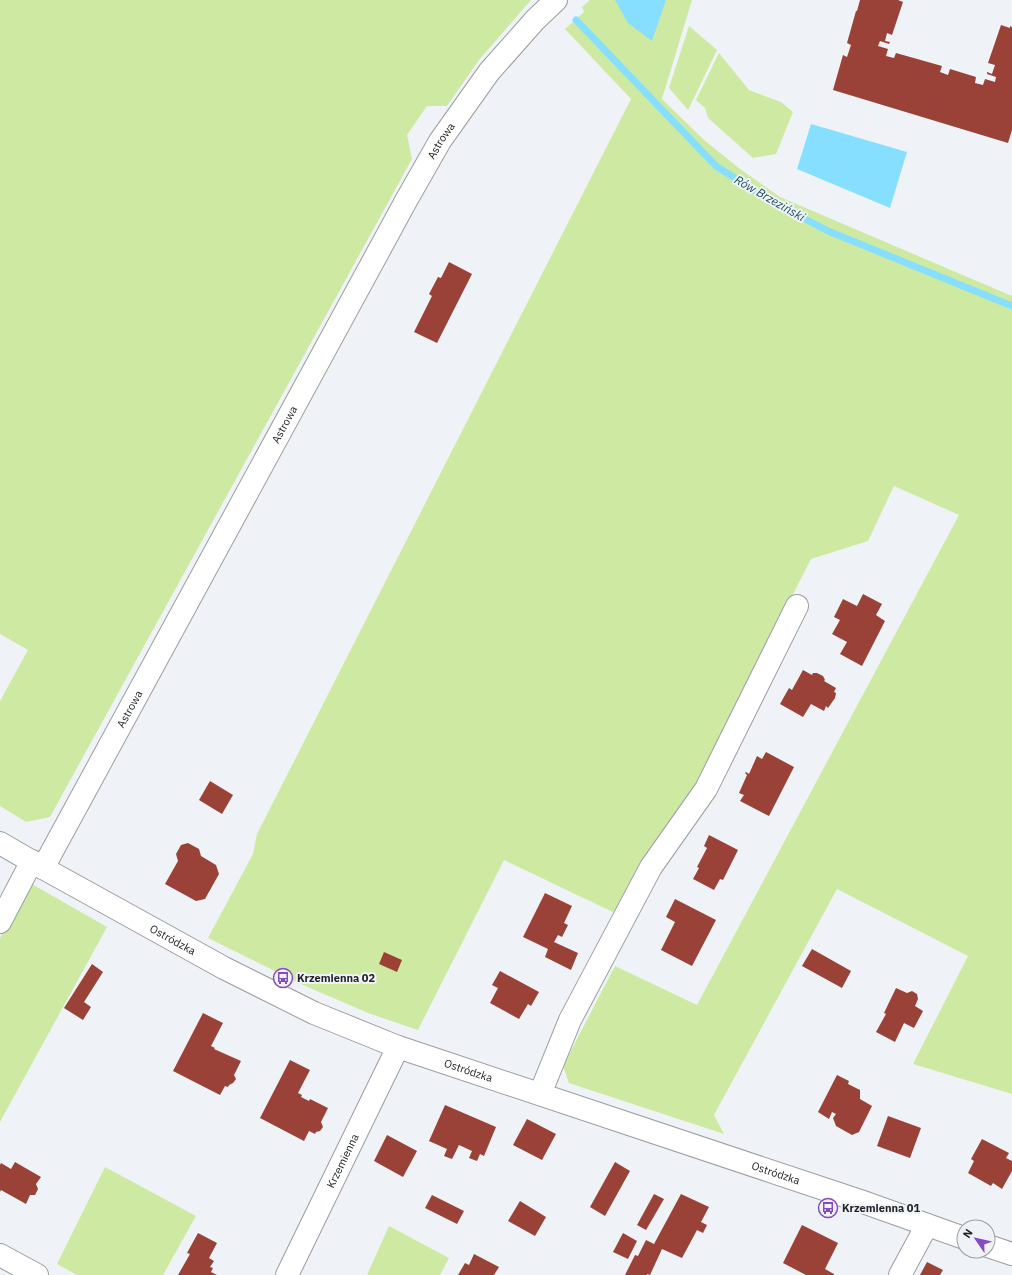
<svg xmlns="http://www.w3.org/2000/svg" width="1012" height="1275" viewBox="0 0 1012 1275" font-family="'IBM Plex Sans',sans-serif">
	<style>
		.green { fill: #ceeaa2 }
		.water { fill: #86dfff }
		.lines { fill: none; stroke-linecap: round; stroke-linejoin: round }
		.stream { stroke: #86dfff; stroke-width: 7 }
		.building { fill: #9a4237 }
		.minor-casing { stroke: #9a9ea2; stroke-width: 24 }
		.minor { stroke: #fff; stroke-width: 22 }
		.labels { text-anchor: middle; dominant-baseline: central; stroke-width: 4; stroke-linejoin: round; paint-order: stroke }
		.street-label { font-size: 11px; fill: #222325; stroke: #eff3f7 }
		.poi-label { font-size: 11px; font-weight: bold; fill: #222325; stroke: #eff3f7; text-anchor: start }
		.water-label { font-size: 12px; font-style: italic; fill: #1a4d5e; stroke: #eff3f7 }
	</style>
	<rect width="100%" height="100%" fill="#eff3f7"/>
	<!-- green -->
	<g class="green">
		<path d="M0,0H531L479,60L447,106H427L407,135L412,159L50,817L26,822L0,806V701L28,650L0,634Z"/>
		<path d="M590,0H692L662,99L704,140L740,169L780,197L1012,296V1094L913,1064L968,956L837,889L714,1115L724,1134L569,1083L563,1066L615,966L697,1005L959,515L894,486L868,541L811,559L692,792L649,849L615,913L504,860L418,1030L368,1013L303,985L208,938L253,854L257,834L631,99L565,29L584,12L582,7Z"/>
		<path d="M689,26L717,50L688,110L669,88Z"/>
		<path d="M719,53L749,90L781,102L793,112L776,154L753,158L708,118L705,108L696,100Z"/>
		<path d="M30,883L107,927L0,1122V938Z"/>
		<path d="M105,1167L196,1216L163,1275H77L57,1264Z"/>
		<path d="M389,1226L449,1258L440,1275H367Z"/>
	</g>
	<!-- water -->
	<g class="water">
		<path d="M615,0H666L652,41L628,23Z"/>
		<path d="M811,124L907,152L890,208L797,169Z"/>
	</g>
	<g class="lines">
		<!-- stream -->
		<path class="stream" d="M576,20L716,166L769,200L828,231L1012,306"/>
	</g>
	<!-- building -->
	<g class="building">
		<path d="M860,0H898L903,2L892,35L887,33L885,41L890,42L889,44L880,41L878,46L888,49L886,56L894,58L896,53L942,66L940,72L948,75L950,69L976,77L975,83L983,85L985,79L995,82L996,77L987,74V72L992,74L995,65L988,63L1001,25L1010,28V26L1012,27V130L1008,143L833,90L843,55L847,57L851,45L847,43L856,11H857Z"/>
		<path d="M449,262L472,274L437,343L414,332L432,296L429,294L438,277L441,278Z"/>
		<path d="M863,594L882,604L876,615L885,621L862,666L840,654L847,642L832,634L840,620L834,617L843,599L857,606Z"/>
		<path d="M803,670L812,675L813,673H817L823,676L825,680L824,681L836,688L834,692L836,693L835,698L828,708L826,706L824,711L811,704L803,717L780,704L789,688L792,690Z"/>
		<path d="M766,752L794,767L769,816L740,801L744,795L739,793L747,775L745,773L746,772L749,774L757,756L762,759Z"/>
		<path d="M210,781L233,795L222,814L199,800Z"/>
		<path d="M709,835L738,850L723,880L720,879L714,890L693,879L699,868L697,867L707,848L704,846Z"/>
		<path d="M188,843L199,849L201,856L216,865L219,874L205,899L196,901L165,884L178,861L176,854L181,845Z"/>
		<path d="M545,893L572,906L564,923L568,925L562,937L558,935L554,942L578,953L571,970L545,957L548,949L523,937Z"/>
		<path d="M675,899L716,920L692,966L661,950L675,922L666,917Z"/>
		<path d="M812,949L851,971L842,988L802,966Z"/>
		<path d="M384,952L402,960L397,972L379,964Z"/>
		<path d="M92,964L103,972L84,1002L91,1007L83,1020L64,1008Z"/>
		<path d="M500,971L539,992L531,1006L528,1004L519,1019L490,1003L498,988L492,985Z"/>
		<path d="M896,988L907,993L912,991L917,994L918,999L915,1006L923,1011L914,1028L904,1023L895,1042L876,1032L886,1014L884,1013Z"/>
		<path d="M203,1013L223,1023L211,1046L215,1048L214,1049L241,1061L234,1075L236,1079L233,1083L229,1085L228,1087L225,1086L220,1095L173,1071Z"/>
		<path d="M290,1060L310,1070L298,1093L302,1095L301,1097L309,1101L310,1099L328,1108L321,1122L323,1127L320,1131L316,1132L315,1134L309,1131L304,1141L260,1118Z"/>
		<path d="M837,1075L849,1081L848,1084L860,1090V1099L872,1106L859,1132L852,1135L836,1126L833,1118L836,1114L832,1112L829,1119L818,1112Z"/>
		<path d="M445,1105L496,1127L484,1156L480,1154L477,1161L469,1158L472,1151L459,1145L452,1159L444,1156L447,1149L429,1141Z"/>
		<path d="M888,1116L921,1128L910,1158L877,1146Z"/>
		<path d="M527,1119L556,1134L542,1160L513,1145Z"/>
		<path d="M387,1135L417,1151L403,1177L374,1161Z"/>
		<path d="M982,1139L1009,1153L1006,1158L1012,1161V1171L1002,1189L993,1183L991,1186L968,1173L974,1161L971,1159Z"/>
		<path d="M15,1162L41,1177L36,1184L38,1189L35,1195H30L26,1204L1,1190L0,1192V1165L1,1163L11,1169Z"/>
		<path d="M615,1162L630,1171L605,1216L590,1207Z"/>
		<path d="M654,1194L664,1199L646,1230L637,1225Z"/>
		<path d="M681,1194L709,1207L701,1222L707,1225L703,1233L697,1230L682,1258L662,1249L650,1275L647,1274V1275H625L635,1255L638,1256L646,1240L654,1244Z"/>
		<path d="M432,1195L464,1211L457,1224L425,1208Z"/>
		<path d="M520,1201L546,1217L535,1236L508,1221Z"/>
		<path d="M802,1225L838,1243L825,1269L834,1274V1275H806L783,1263Z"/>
		<path d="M198,1233L217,1243L209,1258L214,1261L210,1267L213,1268L211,1272L217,1275H178L190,1254L187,1253Z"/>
		<path d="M623,1233L637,1241L628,1259L613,1252Z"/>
		<path d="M474,1254L499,1267L494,1275H458L465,1263L469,1265Z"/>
		<path d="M927,1262L943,1270L940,1275H920Z"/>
	</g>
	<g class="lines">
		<!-- minor casing -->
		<g class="minor-casing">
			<g id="minor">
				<path id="s1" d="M0,843L43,868L224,968L314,1013L398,1047L863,1202L964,1238"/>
				<path id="s2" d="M43,868L407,199L440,141L489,72L535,20L556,0"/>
				<path d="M0,922L32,861"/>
				<path d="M540,1094L570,1020L651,867L706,789L797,606"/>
				<path d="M988,1246L1012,1254"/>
				<path d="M0,1255L37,1275"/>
				<path id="s3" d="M287,1275L398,1047"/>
				<path d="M900,1275L927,1225"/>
			</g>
		</g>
		<!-- minor -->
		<use href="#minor" class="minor"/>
	</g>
	<!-- icons -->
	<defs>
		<g id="bus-ring" transform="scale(1)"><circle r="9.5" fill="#eff3f7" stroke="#874bc1" stroke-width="1.5"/><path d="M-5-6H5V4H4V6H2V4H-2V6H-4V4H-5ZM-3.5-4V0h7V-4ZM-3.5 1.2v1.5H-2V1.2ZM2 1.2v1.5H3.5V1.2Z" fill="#874bc1"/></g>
	</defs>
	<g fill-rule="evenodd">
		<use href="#bus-ring" x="283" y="978"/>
		<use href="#bus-ring" x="828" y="1208"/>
	</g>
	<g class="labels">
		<!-- street labels -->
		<g class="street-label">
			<text stroke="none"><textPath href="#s2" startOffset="829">Astrowa</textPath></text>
			<text stroke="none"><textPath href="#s2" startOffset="505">Astrowa</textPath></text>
			<text stroke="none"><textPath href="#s2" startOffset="181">Astrowa</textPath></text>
			<text stroke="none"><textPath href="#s1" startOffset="198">Ostródzka</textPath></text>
			<text stroke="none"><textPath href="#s1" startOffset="522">Ostródzka</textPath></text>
			<text stroke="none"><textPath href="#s3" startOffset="127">Krzemienna</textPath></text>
			<text stroke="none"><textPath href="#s1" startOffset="846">Ostródzka</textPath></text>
		</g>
		<!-- poi labels -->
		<g class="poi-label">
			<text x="297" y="978">Krzemienna 02</text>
			<text x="842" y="1208">Krzemienna 01</text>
		</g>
		<!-- water labels -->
		<g class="water-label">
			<text transform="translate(770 198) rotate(30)">Rów Brzeziński</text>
		</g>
	</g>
	<!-- north arrow -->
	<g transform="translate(976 1239) rotate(304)"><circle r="19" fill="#eff3f7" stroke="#9da0a3"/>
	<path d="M0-3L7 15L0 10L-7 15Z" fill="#874bc1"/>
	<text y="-6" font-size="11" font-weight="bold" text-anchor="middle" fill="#222325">N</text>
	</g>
</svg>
